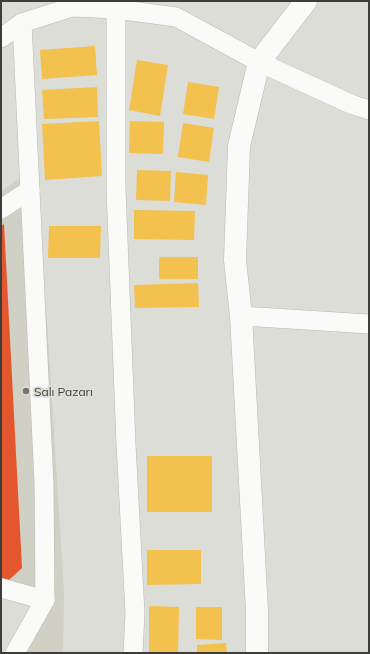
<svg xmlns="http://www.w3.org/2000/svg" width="370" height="654" viewBox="0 0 370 654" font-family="Mulish,sans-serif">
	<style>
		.built { fill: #d0d0c4 }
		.homes { fill: #f2c14e }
		.shops { fill: #e4572e }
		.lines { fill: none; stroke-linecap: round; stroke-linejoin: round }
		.minor-casing { stroke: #b9b9b5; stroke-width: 20 }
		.tertiary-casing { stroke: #b9b9b5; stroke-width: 23 }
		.minor { stroke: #fafaf9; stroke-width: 19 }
		.tertiary { stroke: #fafaf9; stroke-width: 22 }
		.poi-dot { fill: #757570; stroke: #dfdfd5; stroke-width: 1.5 }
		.labels { text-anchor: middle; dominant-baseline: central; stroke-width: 4; stroke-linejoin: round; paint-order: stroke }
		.poi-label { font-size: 12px; fill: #3d3d39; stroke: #dfdfd5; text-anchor: start }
	</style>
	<rect width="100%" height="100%" fill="#ddddd7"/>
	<!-- built -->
	<path class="built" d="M29,172L38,179L64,592L63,653H12L32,605L1,596V191Z"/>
	<!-- homes -->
	<g class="homes">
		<path d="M95,46L97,75L42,79L40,50Z"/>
		<path d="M137,60L168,65L160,116L129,110Z"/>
		<path d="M188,82L219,87L214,119L183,114Z"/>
		<path d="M97,87L98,117L44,119L42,90Z"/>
		<path d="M99,121L102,176L45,180L42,124Z"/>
		<path d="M130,121L164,122L163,154L129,153Z"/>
		<path d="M183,123L214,128L209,162L178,157Z"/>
		<path d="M137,170L171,171L170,201L136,200Z"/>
		<path d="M176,172L208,175L206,205L174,202Z"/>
		<path d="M134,210L195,211L194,240L134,239Z"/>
		<path d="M49,226H101L100,258H48Z"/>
		<rect x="159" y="257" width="39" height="22"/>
		<path d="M198,283L199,307L135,308L134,285Z"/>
		<rect x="147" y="456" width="65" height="56"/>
		<path d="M147,550H201V584L147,585Z"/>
		<path d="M149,606L179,607L178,653H149Z"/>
		<path d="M196,607H222V640L196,639Z"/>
		<path d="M226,643L227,653H197V645Z"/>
	</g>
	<!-- shops -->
	<path class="shops" d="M4,224L22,568L9,580L1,578V226Z"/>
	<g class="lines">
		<!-- minor casing -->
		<g class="minor-casing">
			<g id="minor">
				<path d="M116,9V189L126,444L135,613L133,653"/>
				<path d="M1,38L22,23L72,7L116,9L176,17L259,62L353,105L369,110"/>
				<path d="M1,209L30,190"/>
				<path d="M241,316L369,324"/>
				<path d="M1,588L45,600"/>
				<path d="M15,653L45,600L44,483L22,23"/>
			</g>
		</g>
		<!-- tertiary casing -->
		<g class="tertiary-casing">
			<path id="tertiary" d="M257,653V611L241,316L235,260L239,146L259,62L306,1"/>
		</g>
		<!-- minor -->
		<use href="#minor" class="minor"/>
		<!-- tertiary -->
		<use href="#tertiary" class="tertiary"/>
	</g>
	<!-- markers -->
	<circle class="poi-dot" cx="26" cy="391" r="4"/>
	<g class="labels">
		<!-- poi labels -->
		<g class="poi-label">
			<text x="34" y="391">Salı Pazarı</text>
		</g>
	</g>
	<!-- border -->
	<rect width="370" height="654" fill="none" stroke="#3d3d39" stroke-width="4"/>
</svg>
